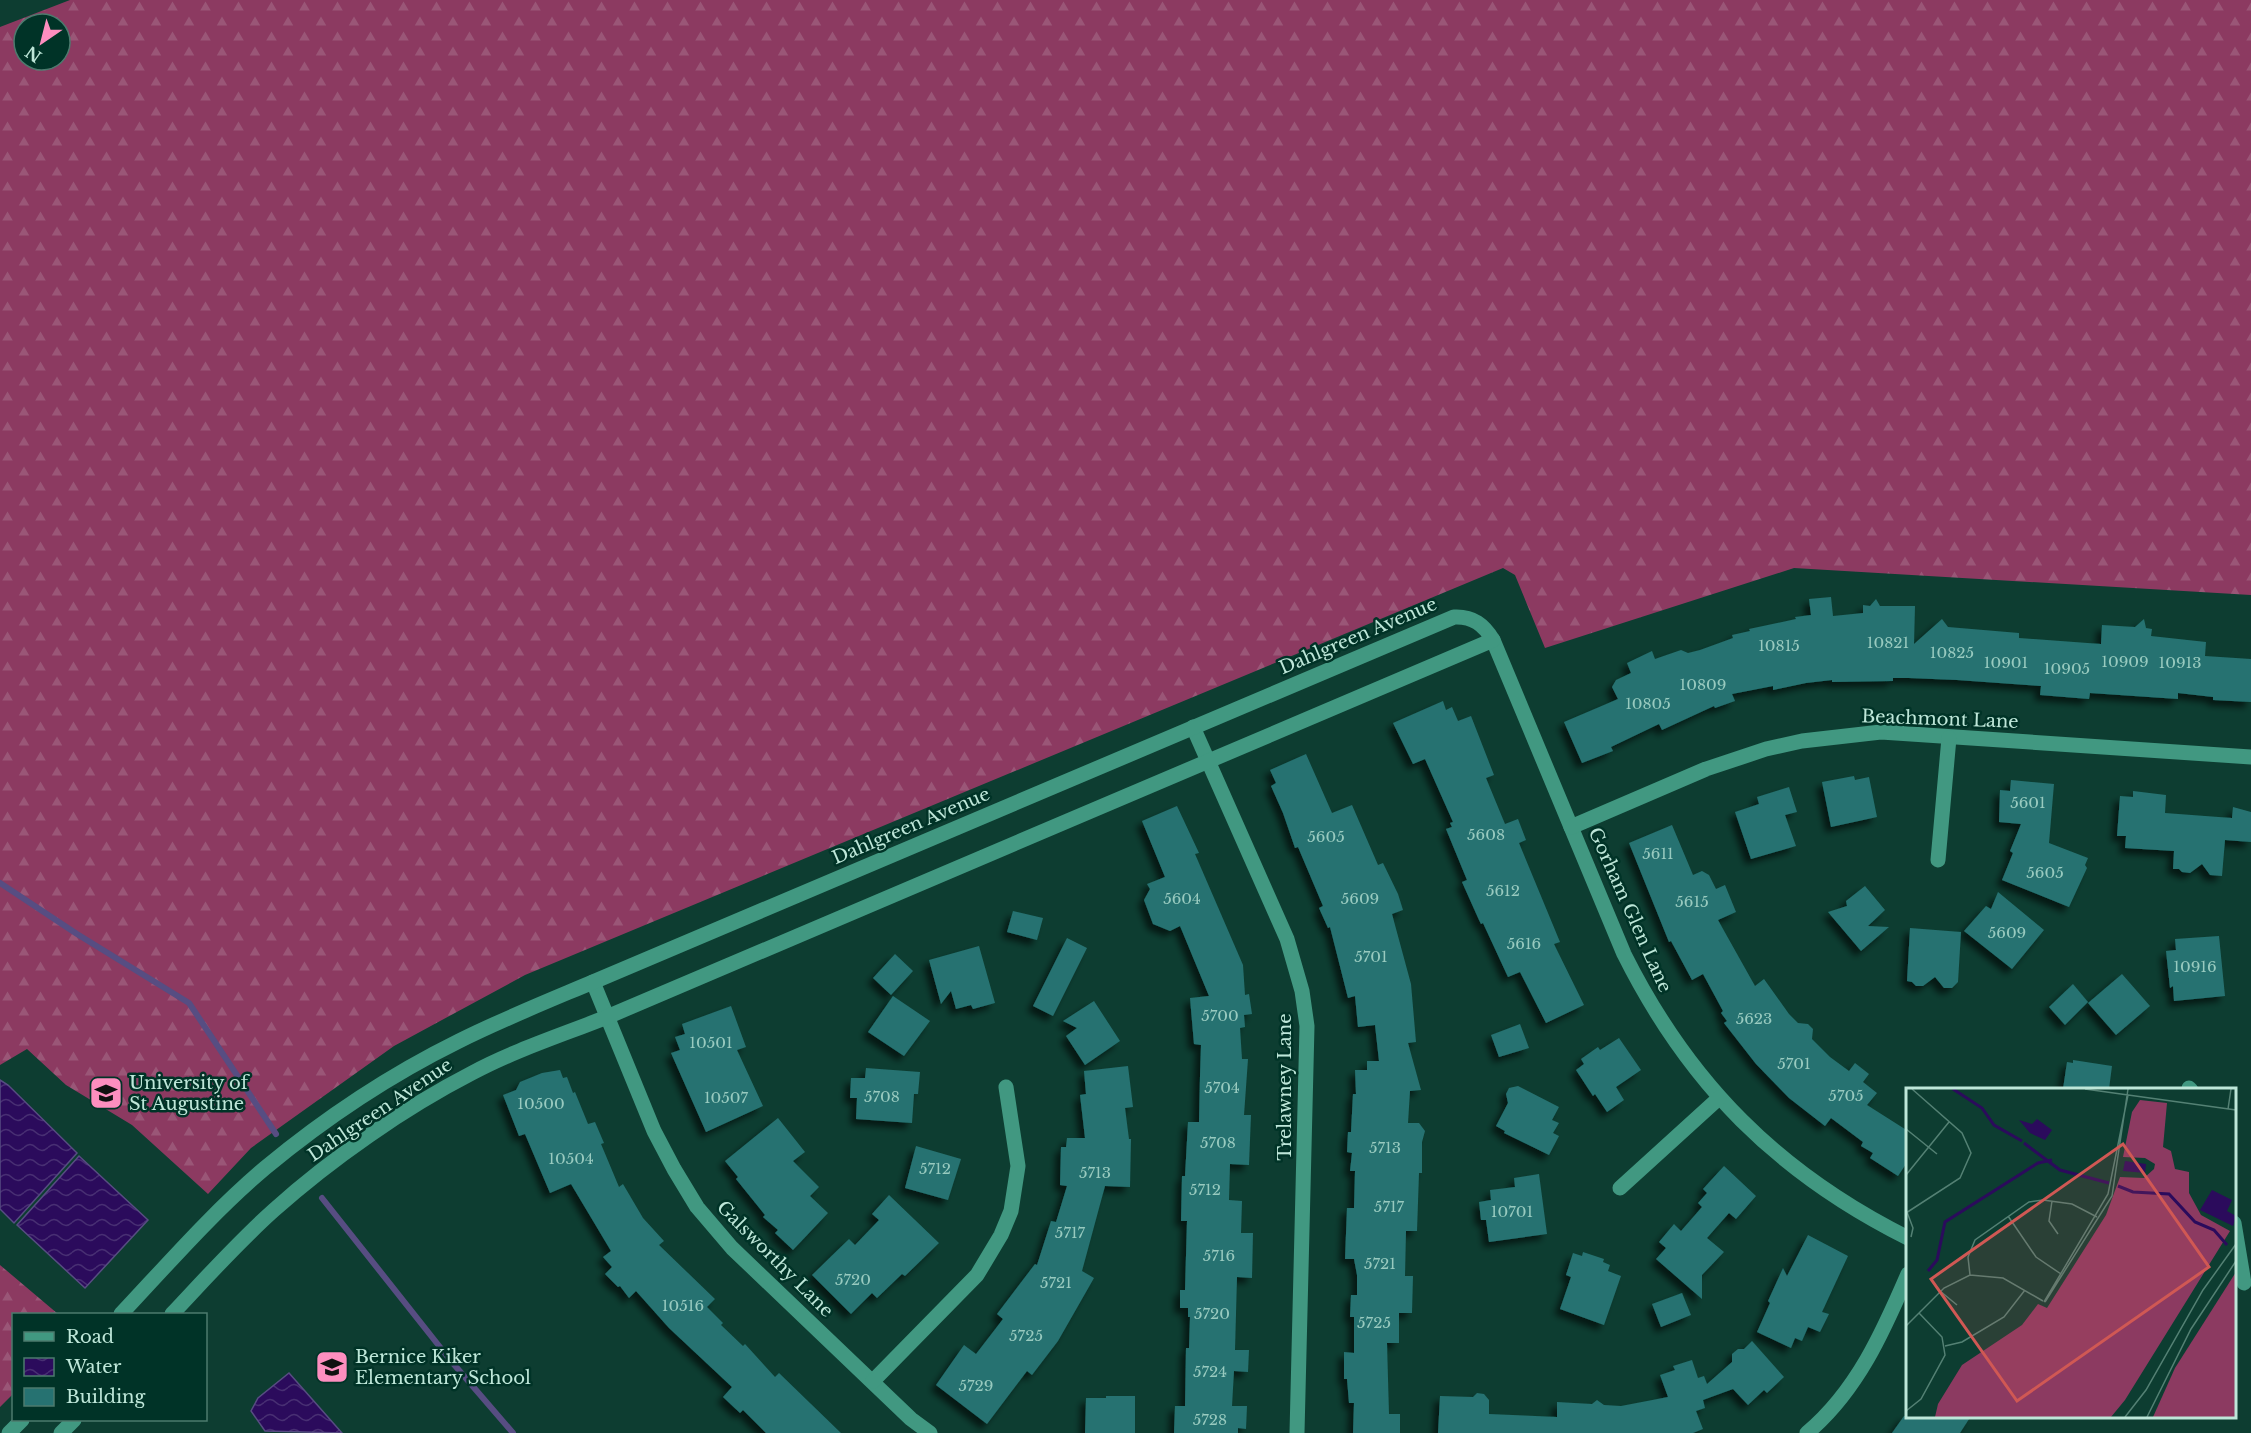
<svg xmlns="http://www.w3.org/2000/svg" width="2251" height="1433" viewBox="0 0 2251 1433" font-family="'Libre Baskerville',serif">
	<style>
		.forest { fill: url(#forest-firs); fill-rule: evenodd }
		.water { fill: url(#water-waves); stroke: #574d82; stroke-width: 1.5 }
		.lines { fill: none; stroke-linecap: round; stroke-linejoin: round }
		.stream { stroke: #574d82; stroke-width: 6 }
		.building { fill: #267271; filter: url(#shadow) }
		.minor { stroke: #419881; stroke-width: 15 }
		.labels { text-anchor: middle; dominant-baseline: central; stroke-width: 5; stroke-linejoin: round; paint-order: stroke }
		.number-label { font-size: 15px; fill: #98cabf }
		.street-label { font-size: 18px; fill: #bee7d9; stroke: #003327 }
		.poi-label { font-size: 18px; fill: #bee7d9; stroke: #003327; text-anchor: start }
		.inset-river { fill: none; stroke: #2b0b5c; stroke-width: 3 }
		.inset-road { fill: none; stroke: #548174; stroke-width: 1.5 }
		.view { fill: #d05854; fill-opacity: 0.15; stroke: #d05854; stroke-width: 3 }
		.inset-edge { fill: none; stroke: #bee7d9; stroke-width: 3 }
	</style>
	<defs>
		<pattern id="forest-firs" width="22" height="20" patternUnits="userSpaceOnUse" patternTransform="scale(1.5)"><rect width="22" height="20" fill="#8c3a61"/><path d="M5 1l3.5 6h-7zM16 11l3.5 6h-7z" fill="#9a5677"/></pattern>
		<pattern id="water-waves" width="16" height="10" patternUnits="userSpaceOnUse" patternTransform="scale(1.5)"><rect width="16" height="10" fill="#2b0b5c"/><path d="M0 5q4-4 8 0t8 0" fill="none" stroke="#482f73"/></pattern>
		<filter id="shadow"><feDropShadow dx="-5.5" dy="5.5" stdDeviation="3" flood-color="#0009"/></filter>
	</defs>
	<rect width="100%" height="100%" fill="#0d3d31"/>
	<!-- forest -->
	<g class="forest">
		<path d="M70,0H2251V595L1794,568L1545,648L1515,575L1503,568L525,975L394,1046L251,1148L208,1194L132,1125L66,1085L27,1049L0,1065V27ZM24,24H60V60H24Z"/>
		<path d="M0,1265L58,1314H14L13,1394L0,1407Z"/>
	</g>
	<!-- water -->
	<g class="water">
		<path d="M0,1080L8,1085L77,1153L14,1223L0,1209Z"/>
		<path d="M79,1156L148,1220L85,1288L17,1225Z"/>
		<path d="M289,1373L342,1433L265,1431L251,1411L258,1398Z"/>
	</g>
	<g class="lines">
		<!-- stream -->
		<g class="stream">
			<path d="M0,883L77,934L189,1003L276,1134"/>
			<path d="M322,1198L451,1361L513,1433"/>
		</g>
	</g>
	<!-- building -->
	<g class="building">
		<path d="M1831,597L1833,616L1863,613V605L1870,606L1876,599L1880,606H1915L1914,644L1942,619L1948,627L2019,633V638L2101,644L2102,625L2135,627L2144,619L2146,628L2152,629L2151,636L2206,642L2205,656L2251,659V702L2213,700V697L2178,693V699L2090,693L2089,699L2040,695L2041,686L1957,680L1909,678H1893V681L1832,682V680L1806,683L1773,690V686L1732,694L1735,701L1715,708L1714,706L1662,730L1659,724L1611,747L1613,751L1582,763L1564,722L1618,699L1612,687L1616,680L1631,673L1627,663L1652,651L1655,659L1681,650L1688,653L1700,650L1733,638L1732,635L1750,631L1749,629L1796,619L1795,617L1811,615L1809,599Z"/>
		<path d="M1443,701L1446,710L1452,707L1458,721L1471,716L1494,775L1486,778L1505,824L1518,819L1526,840L1519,843L1560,942L1554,944L1584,1005L1546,1023L1520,972L1508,977L1483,923L1481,924L1479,920L1462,882L1467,880L1446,829L1452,827L1450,823L1453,822L1425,759L1413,764L1393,723Z"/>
		<path d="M1306,754L1332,813L1352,805L1378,865L1383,863L1398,894L1403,910L1392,914L1411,984L1416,1042L1408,1043L1421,1090L1410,1091L1408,1123H1419L1425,1131L1422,1142V1173H1419L1417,1231H1406L1405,1276H1413L1412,1313H1399V1343H1387L1389,1414H1400V1433H1353L1354,1403H1349L1347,1379H1344V1352L1354,1353V1317H1350L1351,1295H1357V1275L1354,1259H1345L1347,1208H1354L1355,1171H1350L1352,1153L1347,1152L1348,1132H1351L1353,1094H1356L1355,1070H1367V1061H1379L1375,1025L1358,1027L1355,996L1348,998L1330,927L1328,928L1319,908L1323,906L1298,847L1295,848L1283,813L1271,786L1276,783L1270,770Z"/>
		<path d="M1854,776L1855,780L1869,777L1877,817L1831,827L1822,782Z"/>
		<path d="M2011,780L2054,784L2049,843L2088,858L2085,865L2087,868L2069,907L2002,880L2013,853L2010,851L2021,824L1999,822L2000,790L2010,791Z"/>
		<path d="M1789,787L1797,812L1785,815L1796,846L1751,859L1735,812L1759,804L1757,797Z"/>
		<path d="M2133,791L2166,795L2165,813L2232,818L2233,807L2251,812V842L2225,840L2222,876L2210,875L2202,864L2190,873L2182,872L2179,869H2173L2174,851L2125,848L2126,836H2117L2120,796L2133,797Z"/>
		<path d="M1177,806L1199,853L1195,854L1243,965L1245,995L1249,994L1252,1014L1244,1015L1245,1027L1240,1028L1242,1059H1248L1244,1115H1251L1249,1165L1230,1164L1229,1200L1242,1201L1241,1233H1253L1252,1278L1237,1277L1235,1350H1249L1248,1372L1234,1371L1232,1406H1247L1246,1429L1238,1428V1433H1174L1175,1406H1185L1186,1348H1189L1190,1317H1188V1308H1180V1290H1185L1187,1221H1181L1182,1176H1185L1188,1122H1199L1200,1076L1201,1045L1194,1044L1190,998L1209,996L1180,926L1170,931L1153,924L1144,900L1150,889L1147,884L1165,877L1142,821Z"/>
		<path d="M1672,825L1693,875L1702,871L1709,875L1716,889L1725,885L1736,912L1718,920L1755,986L1764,979L1789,1014L1798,1023L1808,1024L1813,1029L1812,1039L1830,1057L1849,1071L1855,1063L1869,1074L1863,1082L1877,1093L1867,1105L1908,1131V1161L1898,1176L1870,1158L1873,1153L1861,1146L1863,1142L1831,1118L1825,1126L1789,1098L1756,1064L1724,1023L1727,1021L1721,1013L1723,1011L1703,974L1692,980L1671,941L1669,942L1629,843Z"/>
		<path d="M1865,886L1885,910L1868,926L1889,927L1861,951L1828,912L1847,906L1846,901Z"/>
		<path d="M1998,892L2044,930L2012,969L1964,931L1986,906L1991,909Z"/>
		<path d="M1013,911L1043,918L1037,940L1007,932Z"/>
		<path d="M1910,928L1961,932L1958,982L1952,988H1944L1935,977L1923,986H1916L1912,982L1907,981Z"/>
		<path d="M2219,936L2225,996L2174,1001L2173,986L2170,988L2166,951L2176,950L2175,939Z"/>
		<path d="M1067,938L1087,948L1053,1016L1033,1006Z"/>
		<path d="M979,946L995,1003L973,1009L971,1005L956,1009L951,991L941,1004L929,960Z"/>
		<path d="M895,954L913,971L891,995L873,978Z"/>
		<path d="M2122,974L2150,1006L2116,1035L2088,1003Z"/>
		<path d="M2073,984L2088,1002L2065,1025L2049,1007Z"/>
		<path d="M893,996L930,1021L904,1056L868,1032Z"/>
		<path d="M1094,1001L1120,1041L1085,1065L1066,1036L1077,1028L1063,1021Z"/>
		<path d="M731,1006L746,1047L737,1050L763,1106L706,1132L671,1053L680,1050L675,1037L685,1034L682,1024Z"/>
		<path d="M1520,1024L1529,1048L1499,1057L1491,1035Z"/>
		<path d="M1619,1038L1641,1070L1616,1087L1624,1100L1607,1112L1595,1094L1593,1096L1576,1070L1584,1064L1581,1059L1598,1047L1600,1050Z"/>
		<path d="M2073,1060L2112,1066L2109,1089H2063L2067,1062L2073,1063Z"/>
		<path d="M1128,1066L1133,1107L1125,1108L1129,1139H1131L1130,1187L1105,1186L1082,1271L1094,1278L1058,1341L1032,1375L1027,1371L987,1424L936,1385L964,1345L976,1354L1003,1319L997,1314L1035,1264L1037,1265L1051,1221L1056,1222L1067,1186L1060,1185L1061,1147H1066L1067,1138H1085L1080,1095L1086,1094L1084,1071Z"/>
		<path d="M866,1068L920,1072L918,1094H914L912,1123L856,1119L857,1098H850L851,1078H865Z"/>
		<path d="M560,1070L563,1078L567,1077L573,1093L575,1092L588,1124L595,1122L604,1143L601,1144L619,1187L623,1184L643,1218L664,1241L659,1245L715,1299L707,1307L723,1323L721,1325L743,1346L745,1344L775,1377L779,1373L841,1433H766L743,1410L740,1413L723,1397L732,1387L669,1328L636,1291L629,1298L620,1286L618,1287L605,1274L612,1267L603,1257L611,1251L571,1184L550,1193L525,1134L519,1136L503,1095L516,1090L520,1082L542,1073Z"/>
		<path d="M1518,1086L1559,1107L1552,1120L1559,1123L1553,1133L1559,1136L1549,1155L1504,1133L1505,1131L1496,1126L1508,1103L1506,1094L1509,1088Z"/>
		<path d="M778,1118L805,1152L793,1161L819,1187L810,1196L828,1213L793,1250L775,1233L778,1230L763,1217L765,1215L736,1179L738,1177L725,1161Z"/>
		<path d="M916,1146L961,1159L948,1200L905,1188Z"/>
		<path d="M1724,1166L1756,1196L1736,1219L1729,1213L1707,1238L1724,1252L1702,1275V1299L1656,1259L1666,1248L1659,1242L1674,1224L1681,1231L1702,1207L1698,1203L1707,1193L1703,1189Z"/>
		<path d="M1539,1174L1547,1234L1489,1242L1486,1220H1481L1479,1202L1491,1200L1490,1190L1515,1187L1514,1178Z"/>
		<path d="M889,1195L939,1243L905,1276L902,1274L877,1298L872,1293L851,1314L812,1275L849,1239L855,1245L879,1220L872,1214Z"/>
		<path d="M1808,1235L1848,1256L1822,1312L1829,1314L1820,1332L1808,1327L1802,1341L1795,1338L1791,1348L1757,1332L1770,1303L1768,1301L1783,1268L1787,1276Z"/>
		<path d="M1583,1252L1604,1259L1603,1262L1610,1265L1608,1271L1621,1276L1604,1325L1560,1309L1571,1277L1566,1275L1573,1253L1582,1256Z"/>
		<path d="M1682,1293L1691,1315L1661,1327L1652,1304Z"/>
		<path d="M1752,1341L1784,1377L1767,1393L1764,1390L1748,1405L1733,1389L1703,1400L1705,1408L1696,1411L1703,1429L1693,1433H1438L1440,1396L1473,1397L1477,1393L1484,1394L1489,1400V1414L1557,1417V1402L1592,1404L1597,1400L1604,1405L1621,1406L1668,1397L1660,1375L1675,1370L1673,1366L1692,1360L1698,1378L1704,1376L1707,1384L1732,1362V1354L1738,1349H1744Z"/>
		<path d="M1106,1396H1135V1433H1085L1086,1398H1106Z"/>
		<path d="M1904,1416H1971L1960,1433H1892Z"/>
	</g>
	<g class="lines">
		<!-- minor -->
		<g class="minor">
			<path d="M1493,640L1624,954C1689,1084 1778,1173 1908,1238"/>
			<path d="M1193,727L1287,939L1302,991L1307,1026L1297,1433"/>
			<path d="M1571,827L1706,769L1766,749L1802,741L1881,732L2251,757"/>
			<path d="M1938,860L1949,738"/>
			<path d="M593,982L654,1131L674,1169L697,1207L732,1248L911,1419L930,1433"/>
			<path d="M2189,1088L2191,1090"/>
			<path d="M1620,1188L1719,1098"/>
			<path d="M2234,1223L2244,1283"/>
			<path d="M121,1314C167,1265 213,1212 265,1168C324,1119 390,1075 459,1041C503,1019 548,1001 593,982L1454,617C1473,616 1484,625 1493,640L607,1017C562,1035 515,1050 472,1073C404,1108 331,1159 274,1210C237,1243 205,1279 172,1314"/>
			<path d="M873,1381L977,1275L1001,1235L1011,1211L1018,1166L1006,1087"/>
			<path d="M9,1433L22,1420"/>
			<path d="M61,1433L74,1420"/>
			<path d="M1807,1433C1857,1391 1883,1332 1908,1274"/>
		</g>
	</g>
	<!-- icons -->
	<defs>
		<g id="university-square" transform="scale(1.725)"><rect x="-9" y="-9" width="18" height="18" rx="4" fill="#fd8ebf" stroke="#003327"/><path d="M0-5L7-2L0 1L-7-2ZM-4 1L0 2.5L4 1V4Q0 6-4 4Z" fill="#111"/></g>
		<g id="school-square" transform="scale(1.725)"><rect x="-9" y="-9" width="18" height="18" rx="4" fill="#fd8ebf" stroke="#003327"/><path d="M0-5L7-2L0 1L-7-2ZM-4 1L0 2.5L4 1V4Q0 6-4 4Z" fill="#111"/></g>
	</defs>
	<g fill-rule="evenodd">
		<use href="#university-square" x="106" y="1093"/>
		<use href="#school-square" x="332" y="1367"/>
	</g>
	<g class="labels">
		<!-- number labels -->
		<g class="number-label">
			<text x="1888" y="642">10821</text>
			<text x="1779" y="645">10815</text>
			<text x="1952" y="652">10825</text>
			<text x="2125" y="661">10909</text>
			<text x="2006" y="662">10901</text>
			<text x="2180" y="662">10913</text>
			<text x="2067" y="668">10905</text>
			<text x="1703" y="684">10809</text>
			<text x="1648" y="703">10805</text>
			<text x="2028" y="802">5601</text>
			<text x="1486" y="834">5608</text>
			<text x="1326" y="836">5605</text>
			<text x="1658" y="853">5611</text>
			<text x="2045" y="872">5605</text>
			<text x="1503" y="890">5612</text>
			<text x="1182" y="898">5604</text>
			<text x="1360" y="898">5609</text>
			<text x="1692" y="901">5615</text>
			<text x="2007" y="932">5609</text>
			<text x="1524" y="943">5616</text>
			<text x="1371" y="956">5701</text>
			<text x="2195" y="966">10916</text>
			<text x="1220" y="1015">5700</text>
			<text x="1754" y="1018">5623</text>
			<text x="711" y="1042">10501</text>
			<text x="1794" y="1063">5701</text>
			<text x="1222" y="1087">5704</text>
			<text x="1846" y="1095">5705</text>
			<text x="882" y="1096">5708</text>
			<text x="726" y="1097">10507</text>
			<text x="541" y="1103">10500</text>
			<text x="1218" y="1142">5708</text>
			<text x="1385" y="1147">5713</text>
			<text x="571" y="1158">10504</text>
			<text x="935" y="1168">5712</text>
			<text x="1095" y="1172">5713</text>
			<text x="1205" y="1189">5712</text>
			<text x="1389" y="1206">5717</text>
			<text x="1512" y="1211">10701</text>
			<text x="1070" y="1232">5717</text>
			<text x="1219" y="1255">5716</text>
			<text x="1380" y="1263">5721</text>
			<text x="853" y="1279">5720</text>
			<text x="1056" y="1282">5721</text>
			<text x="683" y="1305">10516</text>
			<text x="1212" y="1313">5720</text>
			<text x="1374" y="1322">5725</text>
			<text x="1026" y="1335">5725</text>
			<text x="1210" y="1371">5724</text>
			<text x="976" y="1385">5729</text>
			<text x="1210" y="1419">5728</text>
		</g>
		<!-- street labels -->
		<g class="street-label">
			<text transform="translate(1358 636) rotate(-23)">Dahlgreen Avenue</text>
			<text transform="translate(1940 719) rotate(2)">Beachmont Lane</text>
			<text transform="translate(911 826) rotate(-23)">Dahlgreen Avenue</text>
			<text transform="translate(1630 910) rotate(66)">Gorham Glen Lane</text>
			<text transform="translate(1285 1087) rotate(-90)">Trelawney Lane</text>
			<text transform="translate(380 1110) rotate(-34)">Dahlgreen Avenue</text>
			<text transform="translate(775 1259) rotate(45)">Galsworthy Lane</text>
		</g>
		<!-- poi labels -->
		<g class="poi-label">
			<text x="129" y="1083">University of<tspan x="129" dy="21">St Augustine</tspan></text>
			<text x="355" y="1357">Bernice Kiker<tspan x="355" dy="21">Elementary School</tspan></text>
		</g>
	</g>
	<!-- overview -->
	<g transform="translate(1906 1088)">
		<rect width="330" height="330" fill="#0d3d31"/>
		<path d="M234,12L261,15L257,59L265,63L269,81L283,84V105L295,127L324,143L219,312L205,329H29L32,316L56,277L116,237L132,216L141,220L200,127L214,89L238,90L248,81L249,76L239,70L217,69L226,24Z" fill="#8c3a61"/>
		<path d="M330,184V329H247L269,280Z" fill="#8c3a61"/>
		<path d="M131,31L146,42L139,52L124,45L113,32L126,36ZM219,73L240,76L239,85L217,83ZM306,102L326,112L321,123L330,128L327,138L294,122Z" fill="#2b0b5c"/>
		<path class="inset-river" d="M47,1L76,20L88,37L116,53M118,55L154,82L203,95M212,98L227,104L263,106L289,134L308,142L321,157M22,183L31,172L39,134L132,75L146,72"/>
		<path class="inset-road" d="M179,1L330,22M322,21L325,1M0,41L31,66M0,87L43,34M146,113L143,133L152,146M1,124L7,140L5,149M0,125L54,90L65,65L56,45L6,1M102,128L130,169L155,186M64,187L62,169L69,152L123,114L137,112L166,116L191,129M34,203L51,217M138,214L202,106L222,7M139,214L206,108L222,1M0,238L38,200L64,187L97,190L137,213M39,258L56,254L98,229L119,202M0,323L15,311L39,267L36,249L13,225M219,329L240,302L297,202L330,156M241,329L285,241L330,173"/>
		<path class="view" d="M217,56L303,179L111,313L25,191Z"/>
		<rect width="330" height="330" class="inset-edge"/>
	</g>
	<!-- legend -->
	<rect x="12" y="1313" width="195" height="108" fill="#003327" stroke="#4c7b6e" stroke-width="1.5"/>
	<rect x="24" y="1332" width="30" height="9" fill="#419881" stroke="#4c7b6e" stroke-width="1.5"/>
	<text x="66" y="1343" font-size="18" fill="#bee7d9">Road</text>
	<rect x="24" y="1358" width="30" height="18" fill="url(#water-waves)" stroke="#4c7b6e" stroke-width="1.5"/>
	<text x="66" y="1373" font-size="18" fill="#bee7d9">Water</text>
	<rect x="24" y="1388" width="30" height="18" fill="#267271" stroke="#4c7b6e" stroke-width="1.5"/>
	<text x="66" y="1403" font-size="18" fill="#bee7d9">Building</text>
	<!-- north arrow -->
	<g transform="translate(42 42) rotate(215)"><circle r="28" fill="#003327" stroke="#4c7b6e" stroke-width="1.5"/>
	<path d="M0-4.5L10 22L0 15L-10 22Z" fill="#fd8ebf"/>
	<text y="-9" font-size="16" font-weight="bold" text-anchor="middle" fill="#bee7d9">N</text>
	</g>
</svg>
